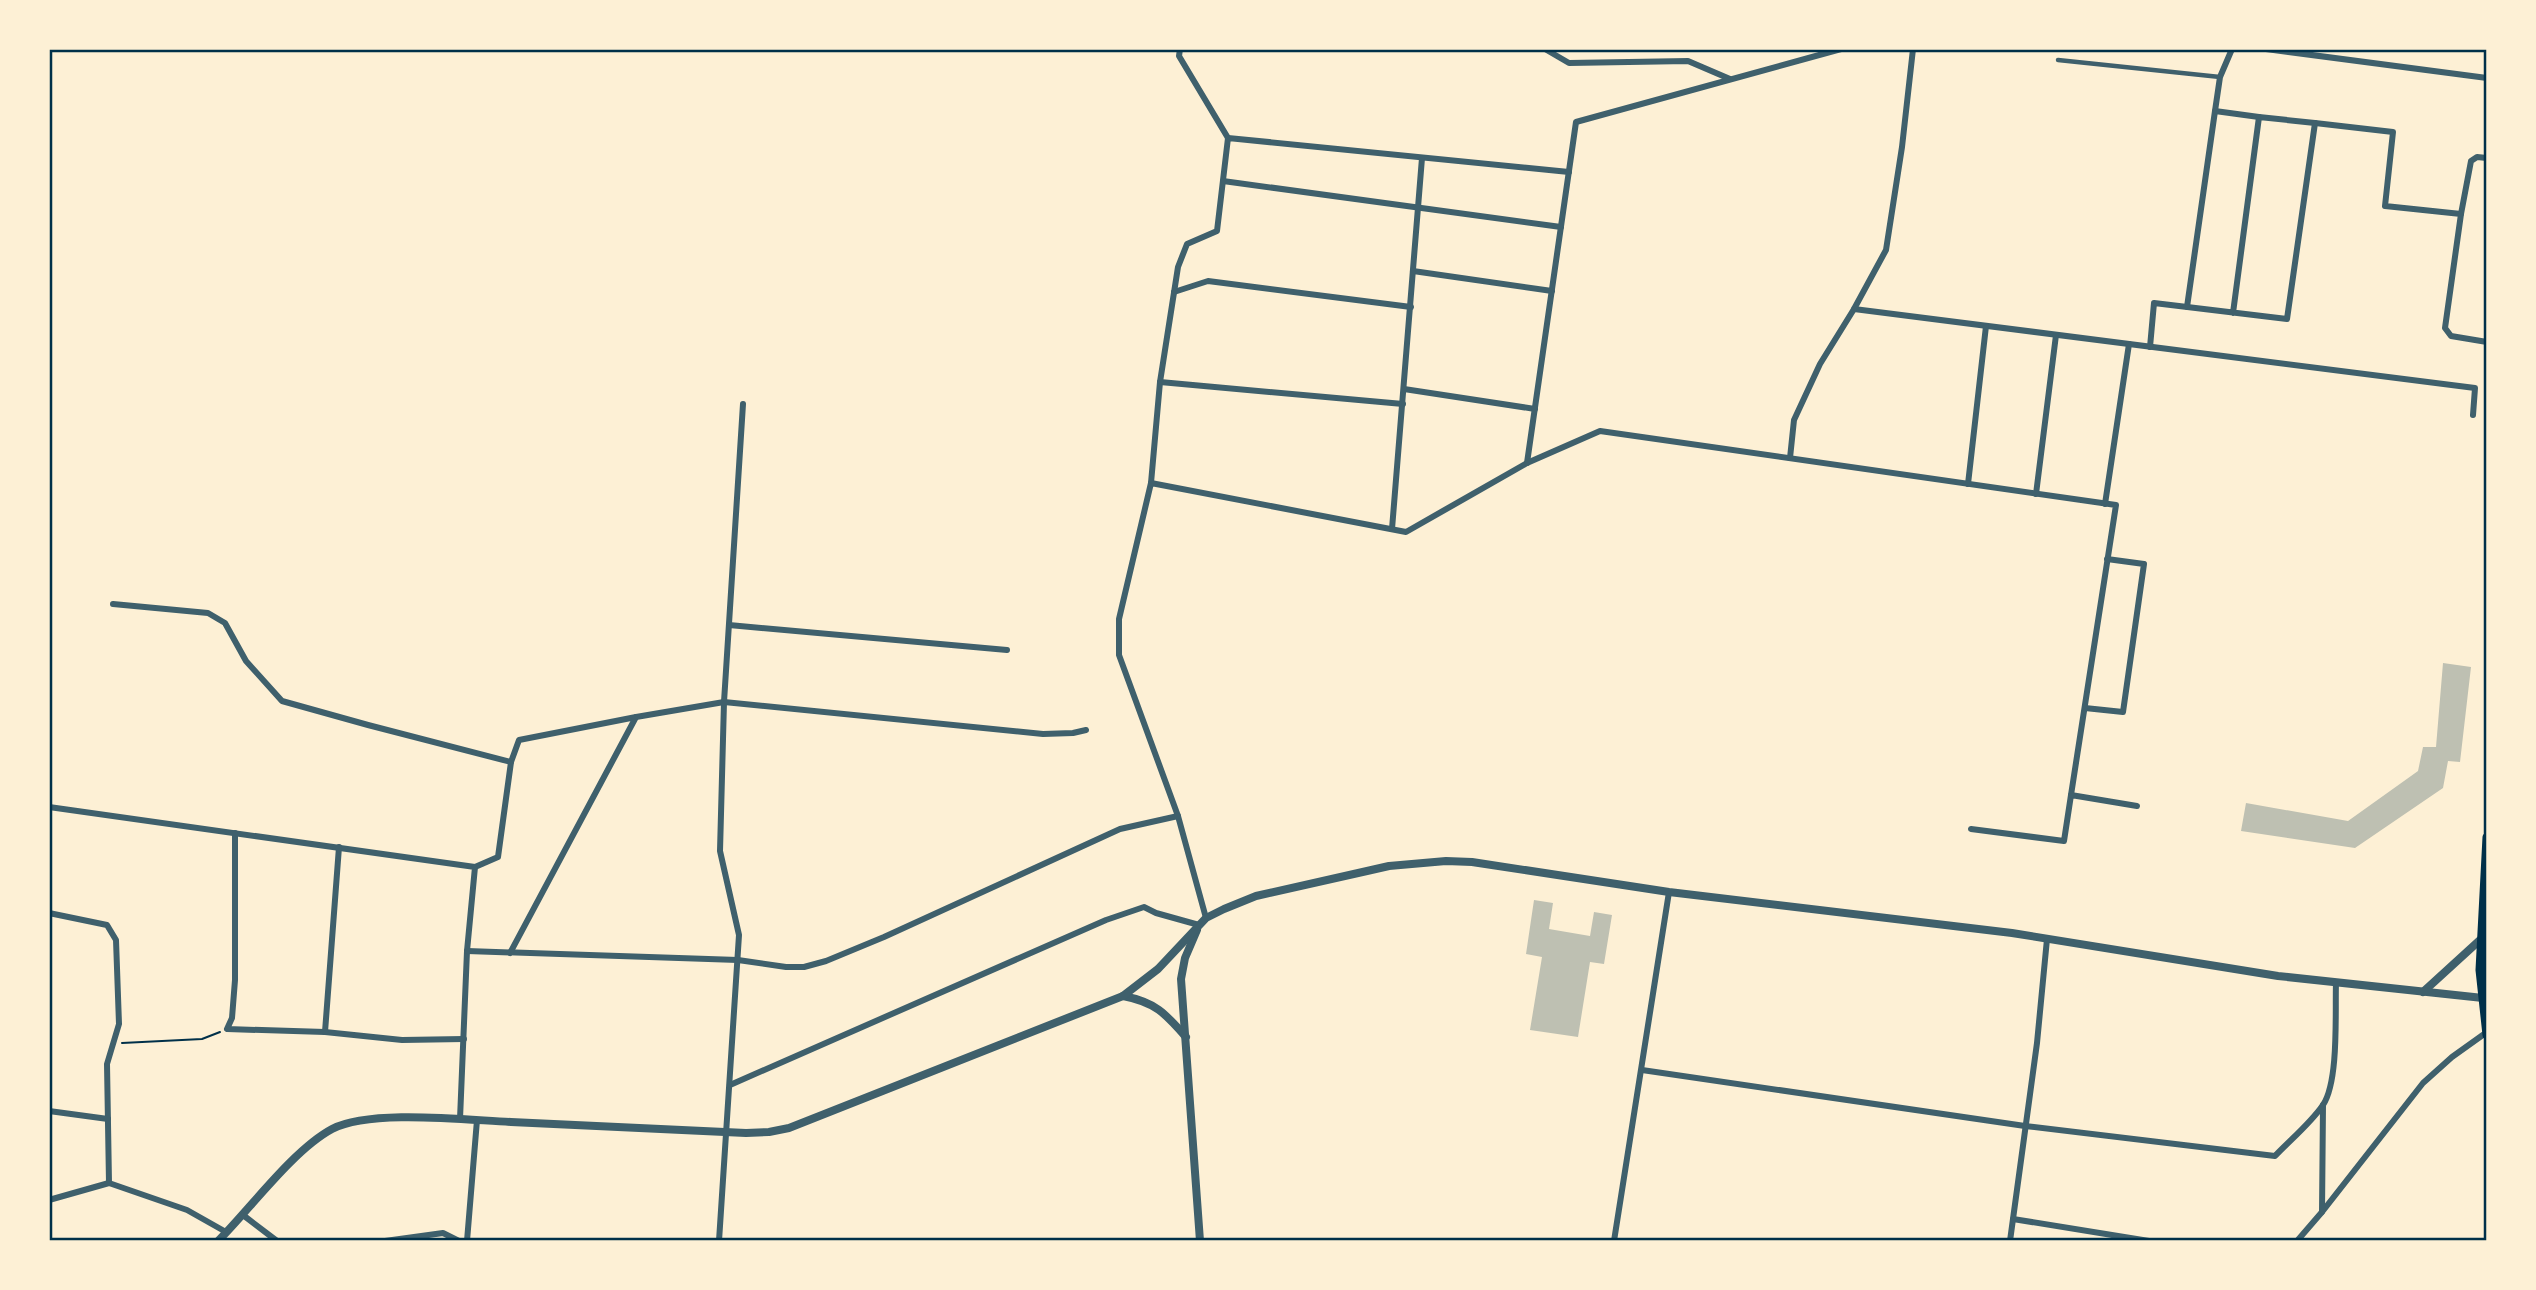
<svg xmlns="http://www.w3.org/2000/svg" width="2536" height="1290" viewBox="0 0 2536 1290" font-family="'Work Sans',sans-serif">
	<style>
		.building { fill: #bec0b2 }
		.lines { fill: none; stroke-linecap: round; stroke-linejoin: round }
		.path { stroke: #003049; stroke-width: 2 }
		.pedestrian { stroke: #3f606c; stroke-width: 4.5 }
		.minor { stroke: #3f606c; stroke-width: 6 }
		.tertiary { stroke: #3f606c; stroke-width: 8 }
		.secondary { stroke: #003049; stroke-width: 9 }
		.neatline { fill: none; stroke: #003049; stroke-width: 2.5 }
	</style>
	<rect width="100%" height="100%" fill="#fdf0d5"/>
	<!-- building -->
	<g class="building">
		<path d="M2443,663L2471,667L2460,762L2448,761L2443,788L2355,848L2241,831L2246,803L2348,821L2418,771L2423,747H2436Z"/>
		<path d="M1534,900L1553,903L1549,929L1590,936L1594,912L1612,915L1604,964L1590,962L1578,1037L1530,1030L1542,957L1526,954Z"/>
	</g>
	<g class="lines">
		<!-- path -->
		<path class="path" d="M122,1043L202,1039L220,1032"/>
		<!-- pedestrian -->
		<path class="pedestrian" d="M2058,60L2220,77"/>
		<!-- minor -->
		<g class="minor">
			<path d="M1180,49L1179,56L1228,138"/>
			<path d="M1545,49L1569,63L1688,61L1730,79"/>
			<path d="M2266,49L2487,78"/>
			<path d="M2215,111L2220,77L2232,49"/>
			<path d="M2315,123L2393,132L2385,206L2461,214L2445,328L2451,336L2487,342"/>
			<path d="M1223,181L1561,227"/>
			<path d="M2461,214L2471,161L2477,157L2487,158"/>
			<path d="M1413,271L1552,291"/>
			<path d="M1174,292L1208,281L1411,307"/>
			<path d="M2187,307L2215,111L2259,117"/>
			<path d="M1854,309L2475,388L2473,415"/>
			<path d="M2150,347L2154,303L2287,319L2315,123L2259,117L2233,313"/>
			<path d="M1160,382L1403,404"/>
			<path d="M1404,389L1535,409"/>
			<path d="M1790,458L1794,420L1820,364L1854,309L1886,250L1902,147L1913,49"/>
			<path d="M1527,463L1576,122L1841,49"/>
			<path d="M1151,483L1160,382L1178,267L1187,244L1217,231L1228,138L1569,172"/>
			<path d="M1968,484L1986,326"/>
			<path d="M2036,494L2056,335"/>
			<path d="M2105,504L2129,344"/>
			<path d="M1392,529L1422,158"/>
			<path d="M113,604L208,613L225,623L246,661L282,701L368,725L511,762"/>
			<path d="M729,625L1007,650"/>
			<path d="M2085,708L2123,712L2144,564L2107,559"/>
			<path d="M49,807L475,867L467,951L460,1119"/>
			<path d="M1971,829L2064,841L2071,795L2137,806"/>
			<path d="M235,833V980L232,1018L227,1029L325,1032L402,1040L464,1039"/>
			<path d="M475,867L498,857L511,762L519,740L636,717"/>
			<path d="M49,913L107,925L116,940L119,1024L107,1064L109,1183L187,1210L226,1232"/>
			<path d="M1206,918L1178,816L1119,655V619L1151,483L1406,532L1527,463L1600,431L2116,505L2071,795"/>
			<path d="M467,951L738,960L786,967H804L826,961L884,937L1120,829L1178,816"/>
			<path d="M510,953L636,717L724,702L1043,734L1073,733L1086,730"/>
			<path d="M325,1032L339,847"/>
			<path d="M1642,1070L2025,1126L2275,1156C2290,1140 2310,1124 2323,1105C2339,1081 2335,1013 2336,982"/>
			<path d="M730,1085L1106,920L1144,907L1156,913L1199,925"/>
			<path d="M49,1111L108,1119"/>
			<path d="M49,1200L109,1183"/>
			<path d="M2322,1212L2423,1083L2452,1057L2487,1032"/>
			<path d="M243,1215L277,1241"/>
			<path d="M2013,1219L2149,1241"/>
			<path d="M385,1241L443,1233L459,1241"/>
			<path d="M467,1241L477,1120"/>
			<path d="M719,1241L739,935L720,851L724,702L743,404"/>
			<path d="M1614,1241L1669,892"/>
			<path d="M2010,1241L2037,1043L2047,939"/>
			<path d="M2297,1241L2322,1212L2323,1105"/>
		</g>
		<!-- tertiary -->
		<g class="tertiary">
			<path d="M1197,930L1185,958L1181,979L1200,1241"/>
			<path d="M2423,992L2480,940"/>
			<path d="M1123,996C1155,1002 1165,1013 1186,1037"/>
			<path d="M218,1241C250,1209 293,1150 332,1129C370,1109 466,1120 511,1122C590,1126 668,1130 746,1133L769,1132L789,1128L1123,996L1158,969L1206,918L1224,909L1256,896L1367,871L1389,866L1446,861L1472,862L1669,892L2012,933L2278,976L2483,998"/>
		</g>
		<!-- secondary -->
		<path class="secondary" d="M2487,837L2480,970L2487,1035"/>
	</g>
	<!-- border -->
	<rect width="2536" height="1290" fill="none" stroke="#fdf0d5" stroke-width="102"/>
	<rect x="51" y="51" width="2434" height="1188" class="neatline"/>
</svg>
